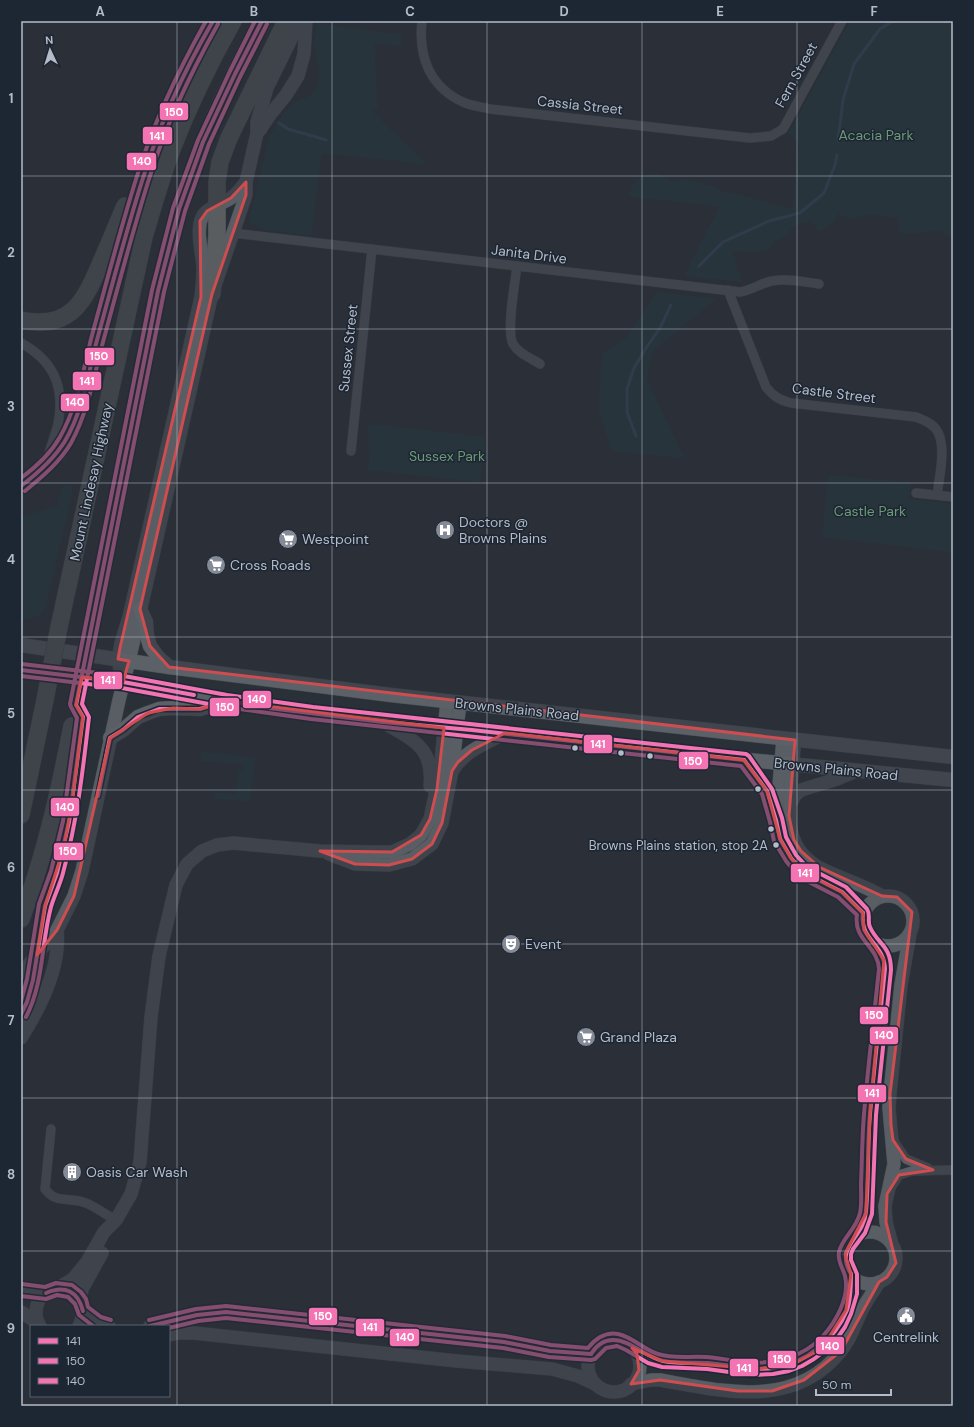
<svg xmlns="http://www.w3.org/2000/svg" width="974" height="1427" viewBox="0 0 974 1427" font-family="'DM Sans',sans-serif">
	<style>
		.green { fill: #273a3e }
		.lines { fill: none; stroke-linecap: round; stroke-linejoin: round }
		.stream { stroke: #384963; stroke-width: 3 }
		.street-casing { stroke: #484c53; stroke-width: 10 }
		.secondary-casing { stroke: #484c53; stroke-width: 14 }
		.primary-casing { stroke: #484c55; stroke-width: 15 }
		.highway-casing { stroke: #474c53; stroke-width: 18 }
		.street { stroke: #5a5e66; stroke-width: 9 }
		.secondary { stroke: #595d64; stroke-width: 13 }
		.primary { stroke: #5c6168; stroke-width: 14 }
		.highway { stroke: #5a5d60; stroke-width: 17 }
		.highway-bridge-casing { stroke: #474c53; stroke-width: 18; stroke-linecap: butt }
		.highway-bridge { stroke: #5a5d60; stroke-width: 17 }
		.bus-1-casing { stroke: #1d2633; stroke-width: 7 }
		.bus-2-casing { stroke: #1d2633; stroke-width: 7 }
		.bus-3-casing { stroke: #1d2633; stroke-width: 7 }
		.bus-1 { stroke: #f373b3; stroke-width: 4 }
		.bus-2 { stroke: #f373b3; stroke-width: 4 }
		.bus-3 { stroke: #f373b3; stroke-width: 4 }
		.marked { fill: none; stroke: #ce4d50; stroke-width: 3; stroke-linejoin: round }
		.grid { fill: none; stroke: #b4bcc9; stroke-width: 1; stroke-opacity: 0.55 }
		.bus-dot { fill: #b4bcc9; stroke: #1d2633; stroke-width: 1.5 }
		.labels { text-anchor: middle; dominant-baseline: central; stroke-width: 3; stroke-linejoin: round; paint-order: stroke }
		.bus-label { font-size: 13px; fill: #b4bcc9; stroke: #1d2633; text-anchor: end }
		.street-label { font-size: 14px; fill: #b4bcc9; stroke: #1d2633 }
		.park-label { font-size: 14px; fill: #6b9a76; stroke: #1d2633 }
		.poi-label { font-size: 14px; fill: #b4bcc9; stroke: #1d2633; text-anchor: start }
		.line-badge { stroke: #1d2633; stroke-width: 1.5 }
		.badge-label { font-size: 11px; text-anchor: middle; font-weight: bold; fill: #fff }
		.neatline { fill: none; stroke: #b4bcc9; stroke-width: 1.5 }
		.grid-label { font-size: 13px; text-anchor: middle; font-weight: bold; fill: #b4bcc9 }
	</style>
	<rect width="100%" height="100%" fill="#2a3038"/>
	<!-- green -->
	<g class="green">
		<path d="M850,21H953V234L949,237L940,230L912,234L899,233V218L870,214L851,219L838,214L833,223L820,231L810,221L801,223L792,228L788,235L774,242L768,250C758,252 746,254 737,250L732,252L742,282L684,276L720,206L629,197C632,178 639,178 656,173L672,181L686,179L718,188L722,192L741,195L774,205L793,208L799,145L789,133Z"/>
		<path d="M317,23L402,35L401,46L374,43L378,107L372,111L426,164L322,153L311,235C296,233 260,233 249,221L270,135L284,112L293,104L311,95L317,87L319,72L314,45Z"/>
		<path d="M657,292L716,299L652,351L647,380L684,458L612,451L598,408L603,353L627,338Z"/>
		<path d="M367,424L485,437L480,482L368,470L370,448Z"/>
		<path d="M829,475L911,483L909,499L953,504V552L822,537Z"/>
		<path d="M69,484L72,487V495L45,608L38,616L21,621V517L58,506L61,488Z"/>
		<path d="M202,752L255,758L250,802L213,798L214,792L236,794L238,770H243L244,764L201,761Z"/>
	</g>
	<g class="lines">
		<!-- stream -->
		<g class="stream">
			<path d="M279,123L288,129L326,140"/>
			<path d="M838,141L843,100L854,64L880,29L893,21"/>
			<path d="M699,266L723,242L769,221L800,213L824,193L835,165L837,155"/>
			<path d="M636,436L627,412V389L634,368L646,348L660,328L671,305"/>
		</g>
		<!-- street casing -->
		<g class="street-casing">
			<g id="street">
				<path d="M422,21C418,57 430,88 465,103C473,106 482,107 490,109L750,138L771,136L783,129L842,21"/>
				<path d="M233,233L740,292C752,290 761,283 772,281C787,278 804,282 819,284"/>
				<path d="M517,266C515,283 506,331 513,344C519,354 531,358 540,364"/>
				<path d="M728,290L766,387C774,397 780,400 791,403L916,417C923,420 930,422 935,428C948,442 939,478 937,495"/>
				<path d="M21,343C54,361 65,387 58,424C55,436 50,448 47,460"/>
				<path d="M351,451L372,249"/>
				<path d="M916,493L953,497"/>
				<path d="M51,1129L45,1189C57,1205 69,1196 86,1203C96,1207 106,1215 116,1220"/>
				<path d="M893,1140L906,1159L928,1168"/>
				<path d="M891,1188L899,1175L912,1171L953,1170"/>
			</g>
		</g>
		<!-- secondary casing -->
		<g class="secondary-casing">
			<g id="secondary">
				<path d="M260,130L269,116L286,95L298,76L304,54L306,21"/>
				<path d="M120,670C116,652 124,634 129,617L201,297C202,288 203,278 203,269C203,254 194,227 204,214C211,206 222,204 231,198C237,194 241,188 246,182"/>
				<path d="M383,722C412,740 434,746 430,786"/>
				<path d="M783,739L776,820L780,839L791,858L803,872L842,892L863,913"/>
				<path d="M795,740C793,756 792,772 791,789C788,821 787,848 818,867C839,878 862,884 882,896"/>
				<path d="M744,760L767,791L773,813"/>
				<path d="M452,771C466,750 483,745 505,733"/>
				<path d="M790,805L795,795L801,790L837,779L856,771"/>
				<path d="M329,854L355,864L389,865L412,859L432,844L442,823L452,771L460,703"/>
				<circle cx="888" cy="921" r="25"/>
				<path d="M21,974L57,930L74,896L82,871L119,700L129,661L212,294L246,195V182L257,133V122L267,88L300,21"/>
				<path d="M21,1038C40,1008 61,966 57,930"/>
				<circle cx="870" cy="1258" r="26"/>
				<path d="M856,1236L865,1219L867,1207L870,1115L885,969C884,955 879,951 871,940"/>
				<path d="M891,1241L886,1222L885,1206L894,1164L889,1108L890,1094L901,985L910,934"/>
				<path d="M56,1289L73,1279L87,1262L104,1232L116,1220L131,1194L140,1162L151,1017L159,956L176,885L187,864L202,851L217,845L233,843L320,851L374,852H392L410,844L421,835L430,819L440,772L447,701"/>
				<path d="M21,1290L46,1293"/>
				<path d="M80,1301L82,1289L102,1253"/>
				<path d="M83,1311L98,1322L109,1326"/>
				<path d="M21,1312L38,1323"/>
				<path d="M40,1326C36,1320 35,1312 37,1305C47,1274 97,1292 79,1326"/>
				<path d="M150,1326C175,1320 200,1313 226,1312L504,1342L550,1351L591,1354"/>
				<path d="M169,1335L178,1333H194L457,1361L552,1369L578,1376L595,1384"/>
				<circle cx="614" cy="1366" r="26"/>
				<path d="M632,1348C639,1351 646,1356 654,1359C671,1366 690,1362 708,1363C730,1365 752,1370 774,1368C806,1364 835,1340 847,1310C851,1299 851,1286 851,1274"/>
				<path d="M631,1384L651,1380H660C723,1391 794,1410 841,1351C851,1339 855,1324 862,1310C867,1300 874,1291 879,1282"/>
			</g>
		</g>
		<!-- primary casing -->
		<g class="primary-casing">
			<g id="primary">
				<path d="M21,486L46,463"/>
				<path d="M140,609L146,622L147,636L150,646L158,657L169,667"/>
				<path d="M21,645L169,667L391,695L953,757"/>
				<path d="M21,670L123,682L226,701L312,713L383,722L472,730L646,750L953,780"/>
				<path d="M110,738L123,730L138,717L148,713L159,709L173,708L200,709L224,702"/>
			</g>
		</g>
		<!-- highway casing -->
		<g class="highway-casing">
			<g id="highway">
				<path d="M212,294L217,236V182L220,162L229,138L286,21"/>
				<path d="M21,320C72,331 85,300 102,260C110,242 117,224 125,206"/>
				<path d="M46,463L58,453L72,427L84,388L126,233L150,154L172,101L190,63L213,21"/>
				<path d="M59,627L144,237C153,207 161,178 172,149C189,105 210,62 233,21"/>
				<path d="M90,632C107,551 123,469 139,387C151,327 162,267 180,209C200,143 229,81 262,21"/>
				<path d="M21,815L45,700"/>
				<path d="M21,919C45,856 59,792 72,726"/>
				<path d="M41,929L45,906L57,873L64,847L73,797L83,717L76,705"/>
				<path d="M21,1014L27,1002L33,980"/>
			</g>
		</g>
		<!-- street -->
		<use href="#street" class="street"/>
		<!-- secondary -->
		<use href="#secondary" class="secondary"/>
		<!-- primary -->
		<use href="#primary" class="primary"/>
		<!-- highway -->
		<use href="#highway" class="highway"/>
		<!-- highway-bridge casing -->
		<g class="highway-bridge-casing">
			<g id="highway-bridge">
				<path d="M45,700L59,627"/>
				<path d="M76,705L90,632"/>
				<path d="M33,980L41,929"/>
			</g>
		</g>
		<!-- highway-bridge -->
		<use href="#highway-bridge" class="highway-bridge"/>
		<!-- bus-1 casing -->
		<g class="bus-1-casing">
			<g id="bus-1">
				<path d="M21,486C38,473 54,459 65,441C83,411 88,374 97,340C112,286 126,231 143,178C160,122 184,71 213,21"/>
				<path d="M21,670L123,682L194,695"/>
				<path d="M744,760L767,791L776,820L780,839L791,858L803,872L842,892L863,913"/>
				<path d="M98,796L110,738L123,730L138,717L159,709H200L226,701L261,707L383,722L472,730L744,760"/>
				<path d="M21,1014L27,1002L33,980L45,906L57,873L69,822L83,717L76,705L158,291L179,209L203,142L235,74L262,21"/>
				<path d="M851,1274C834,1246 864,1239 866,1211C869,1179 867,1146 870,1114C874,1066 880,1017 885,969C884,943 859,940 863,913"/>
				<path d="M46,1293C65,1285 78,1291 83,1311"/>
				<path d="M150,1326L197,1315L226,1312L504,1342L550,1351L591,1354"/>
				<path d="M591,1354C596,1346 603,1340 613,1340C631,1340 645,1357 663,1361C678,1364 693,1362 708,1363C730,1365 752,1371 774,1368C806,1363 835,1340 847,1310C851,1299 851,1286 851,1274"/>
			</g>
		</g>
		<!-- bus-2 casing -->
		<g class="bus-2-casing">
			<g id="bus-2">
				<path d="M25,491C42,477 60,462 71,443C88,412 94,376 103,342C118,287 132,233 149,179C166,124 190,74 218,24"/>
				<path d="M21,676L122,688L225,707L311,719L741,766L762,794L770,822L774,841L786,861L799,877L838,897L857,915C853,940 878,946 879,969C874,1017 868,1066 864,1114C862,1138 862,1161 861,1184C861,1194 862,1204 860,1213C856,1230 842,1238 839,1252C837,1261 843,1268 845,1276C850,1297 836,1322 822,1337C803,1357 774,1365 747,1362C733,1361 719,1358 706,1357C690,1356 673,1359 658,1354C644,1350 633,1337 618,1334C606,1332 596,1338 588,1348L551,1345L505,1336L226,1306L196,1309L149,1320"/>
				<path d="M26,1017C44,982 41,944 51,907C54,896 60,885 63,873C77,822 83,770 89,717L82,704L164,292L185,211L209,144L240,77L267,24"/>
				<path d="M21,1296L46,1299L57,1295L68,1297L75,1304L79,1315L93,1326"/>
			</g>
		</g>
		<!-- bus-3 casing -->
		<g class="bus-3-casing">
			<g id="bus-3">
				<path d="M21,478C36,467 51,453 60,437C77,407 83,372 91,339C106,284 120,230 137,176C154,121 178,71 206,21"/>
				<path d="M22,664L124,676L227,695L313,707L746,754L749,756L772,789L782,818L786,837L796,855L807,867L846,887L867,909C871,915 867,921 870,927C878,945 891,945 891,970L876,1115L872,1214L865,1233L853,1249L851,1254V1260L857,1274V1294L851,1314L845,1327L836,1340L826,1350L814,1359L802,1366L789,1371L773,1374L751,1375L707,1369L662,1367L648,1363L626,1350L617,1346L606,1348L595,1359L591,1360L549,1357L503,1348L226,1318L198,1321L169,1328"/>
				<path d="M21,1001L27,979L39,904L51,871L63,821L77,718L71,707L70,704L152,290L173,208L198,140L230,71L255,21"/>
				<path d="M22,1284L45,1287L56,1283L72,1285L81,1292L86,1299L88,1307L101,1317L111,1320"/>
			</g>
		</g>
		<!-- bus-1 -->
		<use href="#bus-1" class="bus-1"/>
		<!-- bus-2 -->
		<use href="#bus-2" class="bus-2"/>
		<!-- bus-3 -->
		<use href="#bus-3" class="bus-3"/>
	</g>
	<!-- marked area -->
	<path d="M0 0H974V1427H0ZM246,182V195L212,294L140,609L150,646L169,667L795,740L789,816L794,840L801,851L819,867L882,896L897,897L912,912L890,1094L891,1125L893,1140L906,1159L933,1170L899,1175L887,1194L886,1222L896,1263L887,1277L879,1282L841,1351L804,1380L772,1391H738L660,1380L631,1384L639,1370L637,1354L632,1348L662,1361L757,1369L795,1363L814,1353L826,1342L846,1310L851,1274L845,1254L866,1213L870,1115L884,960L864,930L863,913L842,892L803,872L791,858L780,839L767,791L744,760L505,733L472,750L458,762L452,771L442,823L432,844L412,859L389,865L355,864L320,851L392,852L421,835L430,819L437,789L444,728L226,701L200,709L173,708L148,713L110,738L74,896L57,930L37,955L45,906L64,847L73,797L83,717L76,705L82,677L123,682L129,661L118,659L120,648L201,297L200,221L207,211L231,198Z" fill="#2a3038" fill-opacity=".55" fill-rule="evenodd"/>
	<path class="marked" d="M246,182V195L212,294L140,609L150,646L169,667L795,740L789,816L794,840L801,851L819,867L882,896L897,897L912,912L890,1094L891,1125L893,1140L906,1159L933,1170L899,1175L887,1194L886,1222L896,1263L887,1277L879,1282L841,1351L804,1380L772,1391H738L660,1380L631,1384L639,1370L637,1354L632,1348L662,1361L757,1369L795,1363L814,1353L826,1342L846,1310L851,1274L845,1254L866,1213L870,1115L884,960L864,930L863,913L842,892L803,872L791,858L780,839L767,791L744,760L505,733L472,750L458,762L452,771L442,823L432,844L412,859L389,865L355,864L320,851L392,852L421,835L430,819L437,789L444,728L226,701L200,709L173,708L148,713L110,738L74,896L57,930L37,955L45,906L64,847L73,797L83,717L76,705L82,677L123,682L129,661L118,659L120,648L201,297L200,221L207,211L231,198Z"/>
	<!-- grid -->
	<path class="grid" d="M177,21V1406M332,21V1406M487,21V1406M642,21V1406M797,21V1406M21,176H953M21,329H953M21,483H953M21,637H953M21,790H953M21,944H953M21,1098H953M21,1251H953"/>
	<!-- icons -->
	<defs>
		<g id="hospital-disc" transform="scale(1)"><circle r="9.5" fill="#848b96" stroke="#1d2633"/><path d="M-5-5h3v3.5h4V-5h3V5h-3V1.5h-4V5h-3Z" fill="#fff"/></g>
		<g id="supermarket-disc" transform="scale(1)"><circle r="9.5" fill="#848b96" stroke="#1d2633"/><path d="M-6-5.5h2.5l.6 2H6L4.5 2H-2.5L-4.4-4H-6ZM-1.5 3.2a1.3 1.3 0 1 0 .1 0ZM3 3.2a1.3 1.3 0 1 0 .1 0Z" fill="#fff"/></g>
		<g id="theatre-disc" transform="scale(1)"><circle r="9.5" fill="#848b96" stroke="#1d2633"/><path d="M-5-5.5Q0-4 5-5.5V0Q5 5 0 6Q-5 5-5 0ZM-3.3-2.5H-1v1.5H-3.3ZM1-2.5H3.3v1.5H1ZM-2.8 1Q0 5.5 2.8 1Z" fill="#fff"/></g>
		<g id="building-disc" transform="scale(1)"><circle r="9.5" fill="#848b96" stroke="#1d2633"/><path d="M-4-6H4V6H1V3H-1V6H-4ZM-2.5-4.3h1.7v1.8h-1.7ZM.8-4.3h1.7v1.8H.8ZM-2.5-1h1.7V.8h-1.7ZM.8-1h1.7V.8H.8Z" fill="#fff"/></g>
		<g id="civic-disc" transform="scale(1)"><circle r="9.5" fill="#848b96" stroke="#1d2633"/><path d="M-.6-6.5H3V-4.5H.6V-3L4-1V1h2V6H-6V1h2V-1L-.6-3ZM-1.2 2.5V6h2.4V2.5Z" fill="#fff"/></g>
	</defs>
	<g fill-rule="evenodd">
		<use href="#hospital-disc" x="445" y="530"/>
		<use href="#supermarket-disc" x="288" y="539"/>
		<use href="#supermarket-disc" x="216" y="565"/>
		<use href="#theatre-disc" x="511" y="944"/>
		<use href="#supermarket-disc" x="586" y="1037"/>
		<use href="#building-disc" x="72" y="1172"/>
		<use href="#civic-disc" x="906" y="1316"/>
	</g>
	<!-- markers -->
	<g class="bus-dot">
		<circle cx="575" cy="748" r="3.5"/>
		<circle cx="621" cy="753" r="3.5"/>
		<circle cx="650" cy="756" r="3.5"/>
		<circle cx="758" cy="789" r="3.5"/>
		<circle cx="771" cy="829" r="3.5"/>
		<circle cx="776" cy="845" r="3.5"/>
	</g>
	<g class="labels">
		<!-- bus labels -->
		<g class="bus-label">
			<text x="768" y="845">Browns Plains station, stop 2A</text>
		</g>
		<!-- street labels -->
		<g class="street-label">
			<text transform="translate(796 75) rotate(-61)">Fern Street</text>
			<text transform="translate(580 105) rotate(6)">Cassia Street</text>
			<text transform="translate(529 254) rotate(7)">Janita Drive</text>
			<text transform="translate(348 348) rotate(-84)">Sussex Street</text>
			<text transform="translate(834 393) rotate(7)">Castle Street</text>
			<text transform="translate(91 482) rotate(-78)">Mount Lindesay Highway</text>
			<text transform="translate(517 709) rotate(6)">Browns Plains Road</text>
			<text transform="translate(836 769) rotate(6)">Browns Plains Road</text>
		</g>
		<!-- park labels -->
		<g class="park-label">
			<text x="876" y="135">Acacia Park</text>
			<text x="447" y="456">Sussex Park</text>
			<text x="870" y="511">Castle Park</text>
		</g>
		<!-- poi labels -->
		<g class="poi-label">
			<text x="459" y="522">Doctors @<tspan x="459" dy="16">Browns Plains</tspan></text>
			<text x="302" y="539">Westpoint</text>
			<text x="230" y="565">Cross Roads</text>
			<text x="525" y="944">Event</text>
			<text x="600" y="1037">Grand Plaza</text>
			<text x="86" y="1172">Oasis Car Wash</text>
			<text x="906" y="1337" text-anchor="middle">Centrelink</text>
		</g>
	</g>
	<g class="line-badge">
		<rect x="159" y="102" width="30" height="19" rx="4" fill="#f373b3"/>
		<rect x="142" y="126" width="31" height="19" rx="4" fill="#f373b3"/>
		<rect x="126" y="152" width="31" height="19" rx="4" fill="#f373b3"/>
		<rect x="84" y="347" width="31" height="19" rx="4" fill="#f373b3"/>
		<rect x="72" y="371" width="30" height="20" rx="4" fill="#f373b3"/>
		<rect x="60" y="393" width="30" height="19" rx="4" fill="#f373b3"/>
		<rect x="93" y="671" width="30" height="19" rx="4" fill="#f373b3"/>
		<rect x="242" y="690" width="30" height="19" rx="4" fill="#f373b3"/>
		<rect x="209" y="697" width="31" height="20" rx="4" fill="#f373b3"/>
		<rect x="583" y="734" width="30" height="20" rx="4" fill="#f373b3"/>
		<rect x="678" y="751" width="31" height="19" rx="4" fill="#f373b3"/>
		<rect x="50" y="797" width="30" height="20" rx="4" fill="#f373b3"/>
		<rect x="53" y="842" width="31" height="19" rx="4" fill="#f373b3"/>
		<rect x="790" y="863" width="30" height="20" rx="4" fill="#f373b3"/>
		<rect x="859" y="1006" width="30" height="19" rx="4" fill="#f373b3"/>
		<rect x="869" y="1026" width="30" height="19" rx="4" fill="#f373b3"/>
		<rect x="857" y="1084" width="30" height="19" rx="4" fill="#f373b3"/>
		<rect x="308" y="1307" width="30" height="19" rx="4" fill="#f373b3"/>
		<rect x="355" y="1318" width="30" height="19" rx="4" fill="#f373b3"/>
		<rect x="389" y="1328" width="31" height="19" rx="4" fill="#f373b3"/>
		<rect x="815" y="1336" width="30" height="19" rx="4" fill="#f373b3"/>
		<rect x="767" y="1350" width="30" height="19" rx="4" fill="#f373b3"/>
		<rect x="729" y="1358" width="30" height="19" rx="4" fill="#f373b3"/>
	</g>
	<g class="badge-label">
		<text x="174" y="116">150</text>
		<text x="157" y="140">141</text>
		<text x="142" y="165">140</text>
		<text x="99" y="360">150</text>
		<text x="87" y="385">141</text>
		<text x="75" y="406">140</text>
		<text x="108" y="684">141</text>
		<text x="257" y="703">140</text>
		<text x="225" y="711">150</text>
		<text x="598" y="748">141</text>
		<text x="693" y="765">150</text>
		<text x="65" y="811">140</text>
		<text x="68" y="855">150</text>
		<text x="805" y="877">141</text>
		<text x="874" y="1019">150</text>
		<text x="884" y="1039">140</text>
		<text x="872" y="1097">141</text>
		<text x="323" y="1320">150</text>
		<text x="370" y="1331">141</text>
		<text x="405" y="1341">140</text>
		<text x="830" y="1350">140</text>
		<text x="782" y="1363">150</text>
		<text x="744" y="1372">141</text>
	</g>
	<!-- border -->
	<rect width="974" height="1427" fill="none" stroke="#1d2633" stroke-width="44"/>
	<!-- legend -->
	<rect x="30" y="1325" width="140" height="72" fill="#1d2633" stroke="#59626f"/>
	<rect x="38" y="1338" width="20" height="6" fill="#f373b3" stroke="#59626f"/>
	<text x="66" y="1345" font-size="12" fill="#b4bcc9">141</text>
	<rect x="38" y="1358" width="20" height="6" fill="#f373b3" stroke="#59626f"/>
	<text x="66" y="1365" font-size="12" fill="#b4bcc9">150</text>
	<rect x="38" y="1378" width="20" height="6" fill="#f373b3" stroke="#59626f"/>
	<text x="66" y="1385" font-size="12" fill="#b4bcc9">140</text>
	<!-- north arrow -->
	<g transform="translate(50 50) rotate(356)" stroke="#1d2633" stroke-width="3" paint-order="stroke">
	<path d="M0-3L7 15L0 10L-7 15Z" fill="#b4bcc9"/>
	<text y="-6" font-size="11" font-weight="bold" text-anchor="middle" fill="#b4bcc9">N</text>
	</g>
	<!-- scale -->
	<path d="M816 1389v6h75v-6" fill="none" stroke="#b4bcc9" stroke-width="2"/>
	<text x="822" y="1389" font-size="12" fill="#b4bcc9" stroke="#1d2633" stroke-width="3" paint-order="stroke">50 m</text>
	<rect x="22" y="22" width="930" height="1383" class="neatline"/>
	<g class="grid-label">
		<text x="100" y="16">A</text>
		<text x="254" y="16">B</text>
		<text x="410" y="16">C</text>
		<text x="564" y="16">D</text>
		<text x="720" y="16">E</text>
		<text x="874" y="16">F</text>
		<text x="11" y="103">1</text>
		<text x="11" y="257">2</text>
		<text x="11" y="411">3</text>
		<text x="11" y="564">4</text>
		<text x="11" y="718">5</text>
		<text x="11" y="872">6</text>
		<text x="11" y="1025">7</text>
		<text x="11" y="1179">8</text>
		<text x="11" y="1333">9</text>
	</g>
</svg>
